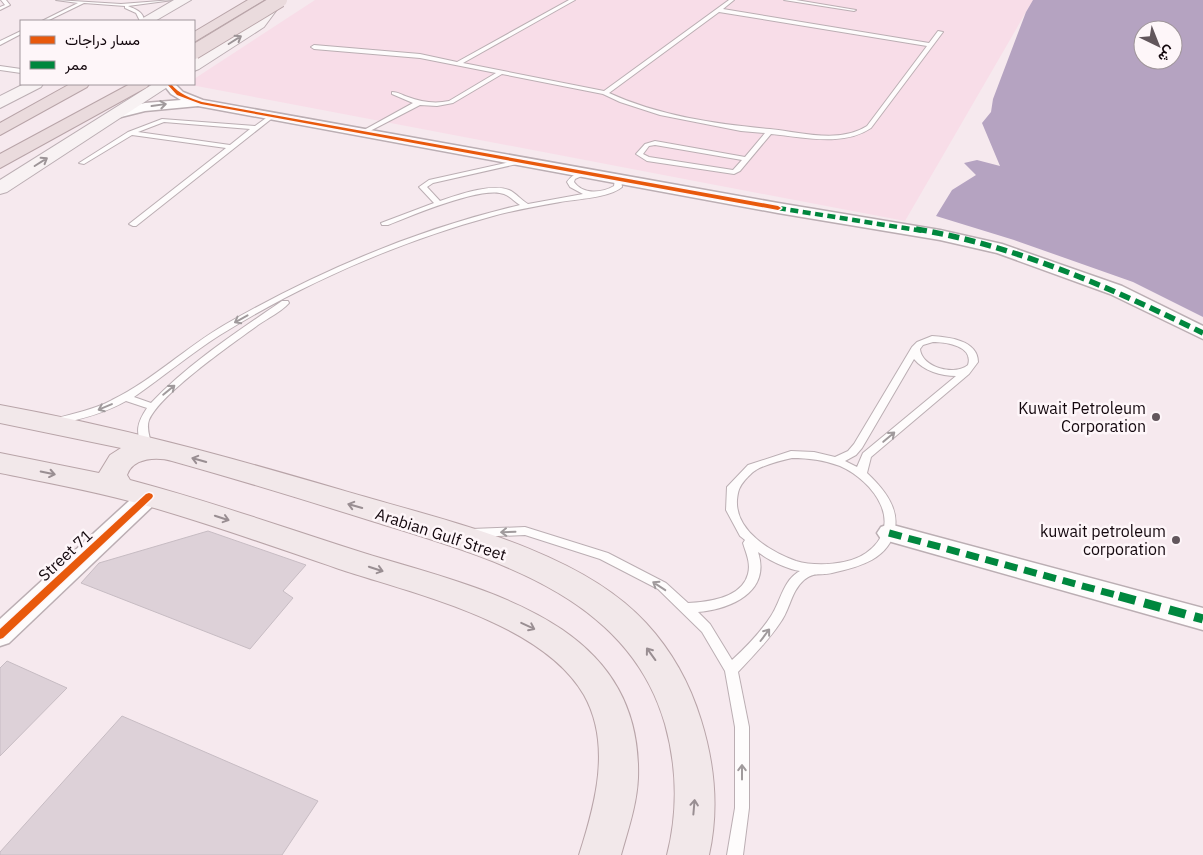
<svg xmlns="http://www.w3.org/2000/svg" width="1203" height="855" viewBox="0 0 1203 855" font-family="'IBM Plex Sans',Vazirmatn,sans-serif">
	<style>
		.built { fill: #f8dde8 }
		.water { fill: #b5a3c1; fill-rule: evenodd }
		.building { fill: #ddd1d8; stroke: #c7bcc3 }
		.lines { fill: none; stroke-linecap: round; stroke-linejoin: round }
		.lane-casing { stroke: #bbaeb3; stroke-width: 2 }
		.street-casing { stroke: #bbaeb3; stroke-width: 3 }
		.secondary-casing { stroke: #bbaeb3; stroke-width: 2 }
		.primary-casing { stroke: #b8a4a8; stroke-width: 2 }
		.highway-casing { stroke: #b8a4a8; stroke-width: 2 }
		.lane { fill: #fefcfc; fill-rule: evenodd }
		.street { fill: #fefcfc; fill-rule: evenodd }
		.secondary { fill: #f8f2f3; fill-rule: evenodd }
		.primary { fill: #f2e8ea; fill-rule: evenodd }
		.highway { fill: #eadbdd; fill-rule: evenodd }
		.highway-bridge-casing { stroke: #b8a4a8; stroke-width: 16; stroke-linecap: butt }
		.highway-bridge { stroke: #eadbdd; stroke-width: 14 }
		.quiet-far3 { stroke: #00873e; stroke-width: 4.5; stroke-dasharray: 8 4.5; stroke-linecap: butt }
		.quiet-far2 { stroke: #00873e; stroke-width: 5.5; stroke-dasharray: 11 5.5; stroke-linecap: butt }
		.quiet-far1 { stroke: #00873e; stroke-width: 7; stroke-dasharray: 13 7; stroke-linecap: butt }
		.quiet { stroke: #00873e; stroke-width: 9; stroke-dasharray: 17 9; stroke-linecap: butt }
		.cycleway-casing { stroke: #fef6f9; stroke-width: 3 }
		.cycleway { fill: #e8590c; fill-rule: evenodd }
		.oneway { stroke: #9c9497 }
		.oneway2 { stroke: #a09a9c }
		.oneway3 { stroke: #998e92 }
		.poi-dot { fill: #62565c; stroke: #fef6f9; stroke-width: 2 }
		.labels { text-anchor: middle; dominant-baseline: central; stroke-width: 5; stroke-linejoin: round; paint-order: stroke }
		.poi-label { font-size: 16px; fill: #13070d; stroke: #fef6f9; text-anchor: end }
		.street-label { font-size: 16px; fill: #13070d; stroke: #fef6f9 }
	</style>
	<rect width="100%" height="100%" fill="#f6e9ee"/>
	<!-- built -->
	<path class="built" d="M315,0H1033L905,221L186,84H194V79Z"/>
	<!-- water -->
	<path class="water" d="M1033,0H1203V317L1133,282L1014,240L936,216L952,190L976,175L964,163L977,160L1000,166L982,123L991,112L993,99L1026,12ZM1143,30H1173V60H1143Z"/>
	<!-- building -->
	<g class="building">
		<path d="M208,531L306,565L283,591L293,598L250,649L81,583L99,563Z"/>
		<path d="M7,661L67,688L0,756V668Z"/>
		<path d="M122,716L318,801L282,855H0V852Z"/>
	</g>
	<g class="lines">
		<!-- lane casing -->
		<g class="lane-casing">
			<g id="lane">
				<path d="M1,0H6L10,5L0,10V7L5,5Z"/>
				<path d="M56,0L121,4L173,0L128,6C135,9 144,12 144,21H140L136,13L125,8V6L84,3L47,21H42L78,3Z"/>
				<path d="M569,0H575L463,63L604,91L729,0H734L723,9L929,43L938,31L943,32L871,128C843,147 803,137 771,134L740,171L734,174L647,161L636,154L645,144L655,141L745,157L765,133L741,131L660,115L620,102L603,94L502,74L453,103L437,106L420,105L368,132H364V130L413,103L392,94V92C398,92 402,95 408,97C421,102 435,104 449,101L496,73L420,58L314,49L311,47L314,45L420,54L457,62ZM719,12L927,46L867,126C839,144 800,132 770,129C716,124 659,116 609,93ZM655,145L742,160L733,170L649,157L643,154L649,146Z"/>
				<path d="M784,0H796L856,10L854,11Z"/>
				<path d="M21,31V34L0,45V41Z"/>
				<path d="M0,66L21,69V73L0,70Z"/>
				<path d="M273,113L275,114V116L136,226H133L129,224L226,148L132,135L84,164L79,163L128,132L162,119L255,126ZM164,122L250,129L230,145L138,132Z"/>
				<path d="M524,159L527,161L526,162L433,183L427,187L440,201C458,195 491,183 509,190C516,193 521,200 528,204L583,194L570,187L567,182C571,176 579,171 586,172V174L575,179L574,182C583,195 602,193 614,186L615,179L618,177L621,179L622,187C609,198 577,199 560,202C538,206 515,210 493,216C398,242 304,283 220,335C190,354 163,377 134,397L151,403C189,363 237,332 282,301H288L289,303C281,312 268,318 258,325C232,344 161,393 149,420C146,428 150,438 152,446L151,448H143C135,432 137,423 147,408L126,401C105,413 82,419 58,424L53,421L54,419C74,413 94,410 112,400C153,380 186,347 226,324C317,272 417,229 520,205C515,202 510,196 504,194C483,185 410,216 388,225H382L381,223L434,203L419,187L429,180Z"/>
				<path d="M932,336C948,337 978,340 978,362L969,374L871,457L867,473C881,486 899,506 895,528C890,559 859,567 832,573C821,576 815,571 804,580C791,591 790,610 780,623C768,641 753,656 738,672L749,727V808L743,855H727L735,808V727L725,671L702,632L658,589L600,559L525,535L471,537L467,536L465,533L467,530L471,529L525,527L608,553L666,583L688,603C708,602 742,598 748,574C751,563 746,553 743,543L745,540L740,536L726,510L727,487L748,465L791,451L814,452L835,457L848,451L854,444L912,347L917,342ZM933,342C946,342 974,346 968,365C955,376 922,368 920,349L923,345ZM914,359C924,371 941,376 956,376L863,453L857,467L845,461L856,455L862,448ZM792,458C808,458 824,460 840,466C874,481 906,525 866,553C849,565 816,567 796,561C771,552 735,531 737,500C738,491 739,487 745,480C748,477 752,472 756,470C766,464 780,461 792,458ZM758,552C768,560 787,569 800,571C783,580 781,601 771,616C760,633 746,647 732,660L710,624L698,612C731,609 771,592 758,552Z"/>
			</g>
		</g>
		<!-- street casing -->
		<g class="street-casing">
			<g id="street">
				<path d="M163,84H175L183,92L203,100L778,203L940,230L1002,244L1122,286L1203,326V339L1110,294L997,253L940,240L778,213L198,106L145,111L117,118L110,114L112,111L145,103L181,100L171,94Z"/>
				<path d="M149,488L157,490L161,496L157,502L9,643L0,646V619L141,490Z"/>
				<path d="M889,524L1203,608V630L881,539L877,533L881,527Z"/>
			</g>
		</g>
		<!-- secondary casing -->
		<g class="secondary-casing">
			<g id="secondary">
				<path d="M174,0H191L155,21H138Z"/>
				<path d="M270,0H284L264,27L199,69L194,71V59L254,21Z"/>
				<path d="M24,84H43L41,87L0,108V96Z"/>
				<path d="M153,84H172L7,192L0,194V180Z"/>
			</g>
		</g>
		<!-- primary casing -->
		<g class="primary-casing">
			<path id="primary" d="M0,405C115,426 226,456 338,489C434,518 577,547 646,623C672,651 690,684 701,720C715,765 719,810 709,855H667C678,812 677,767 665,724C628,594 490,558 375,522C308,501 240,480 172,461C158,457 133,457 127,475L130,480C210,501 288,529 367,554C485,590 643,622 638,778C637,804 628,830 621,855H579C595,805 612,745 584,695C542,622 414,594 339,569C271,546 203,521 133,502C89,490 44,482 0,473V453L99,473L110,455L121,448L0,423Z"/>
		</g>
		<!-- highway casing -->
		<g class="highway-casing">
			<g id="highway">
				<path d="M248,0H264L194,42V32Z"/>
				<path d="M70,84H89L87,87L0,135V123Z"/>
				<path d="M130,84H149L147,87L0,168V154Z"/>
			</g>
		</g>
		<!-- lane -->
		<use href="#lane" class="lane"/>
		<!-- street -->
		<use href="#street" class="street"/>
		<!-- secondary -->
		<use href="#secondary" class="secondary"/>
		<!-- primary -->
		<use href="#primary" class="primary"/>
		<!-- highway -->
		<use href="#highway" class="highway"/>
		<!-- highway-bridge casing -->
		<g class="highway-bridge-casing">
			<path id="highway-bridge" d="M194,52L280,0"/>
		</g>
		<!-- highway-bridge -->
		<use href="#highway-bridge" class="highway-bridge"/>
		<!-- quiet-far3 -->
		<path class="quiet-far3" d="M778,208L923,231"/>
		<!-- quiet-far2 -->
		<path class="quiet-far2" d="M916,229C1018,246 1111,288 1203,333"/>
		<!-- quiet-far1 -->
		<path class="quiet-far1" d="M889,533L1123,597"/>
		<!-- quiet -->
		<path class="quiet" d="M1119,596L1203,619"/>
		<!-- cycleway casing -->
		<g class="cycleway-casing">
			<g id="cycleway">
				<path d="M167,84H171C179,94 190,98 202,102L778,206L781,208L778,210L201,104L177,95Z"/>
				<path d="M149,493L152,494L153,496L152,498L3,638L0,639V629L146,494Z"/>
			</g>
		</g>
		<!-- cycleway -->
		<use href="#cycleway" class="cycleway"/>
	</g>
	<!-- one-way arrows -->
	<defs><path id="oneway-shaft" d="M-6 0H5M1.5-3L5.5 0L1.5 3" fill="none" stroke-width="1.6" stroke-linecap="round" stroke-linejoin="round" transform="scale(1.25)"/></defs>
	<g class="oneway">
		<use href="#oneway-shaft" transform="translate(235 40) rotate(-32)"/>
		<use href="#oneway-shaft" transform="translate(41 162) rotate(-32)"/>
	</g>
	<g class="oneway2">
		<use href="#oneway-shaft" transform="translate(159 105) rotate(-8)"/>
		<use href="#oneway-shaft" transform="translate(241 319) rotate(151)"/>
		<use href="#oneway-shaft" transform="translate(169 390) rotate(-39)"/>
		<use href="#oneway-shaft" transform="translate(105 407) rotate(157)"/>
		<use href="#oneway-shaft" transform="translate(889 437) rotate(-40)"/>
		<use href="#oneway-shaft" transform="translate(508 532) rotate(178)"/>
		<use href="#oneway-shaft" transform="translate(659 586) rotate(-147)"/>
		<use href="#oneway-shaft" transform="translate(765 635) rotate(-53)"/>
		<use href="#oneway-shaft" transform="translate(742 772) rotate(-90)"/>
	</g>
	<g class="oneway3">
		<use href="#oneway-shaft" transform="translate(199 460) rotate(-164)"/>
		<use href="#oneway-shaft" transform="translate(48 473) rotate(12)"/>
		<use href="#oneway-shaft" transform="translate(355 506) rotate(-164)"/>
		<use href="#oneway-shaft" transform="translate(222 518) rotate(18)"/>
		<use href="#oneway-shaft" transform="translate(376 569) rotate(18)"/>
		<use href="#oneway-shaft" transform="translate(528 626) rotate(25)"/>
		<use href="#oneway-shaft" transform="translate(651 654) rotate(-126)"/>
		<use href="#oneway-shaft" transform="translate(694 807) rotate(-85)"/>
	</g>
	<!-- markers -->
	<g class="poi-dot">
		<circle cx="1156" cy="417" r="5"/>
		<circle cx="1176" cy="540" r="5"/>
	</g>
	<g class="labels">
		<!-- poi labels -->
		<g class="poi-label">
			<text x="1146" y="408">Kuwait Petroleum<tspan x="1146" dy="18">Corporation</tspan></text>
			<text x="1166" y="531">kuwait petroleum<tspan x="1166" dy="18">corporation</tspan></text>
		</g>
		<!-- street labels -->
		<g class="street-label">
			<text transform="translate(441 534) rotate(18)">Arabian Gulf Street</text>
			<text transform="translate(65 555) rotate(-43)">Street 71</text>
		</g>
	</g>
	<!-- legend -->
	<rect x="20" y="20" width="175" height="65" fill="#fef6f9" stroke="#a0969b"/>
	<rect x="30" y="36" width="25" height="8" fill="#e8590c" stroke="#a0969b"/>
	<text x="65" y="45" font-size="15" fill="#13070d">مسار دراجات</text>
	<rect x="30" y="61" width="25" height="8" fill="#00873e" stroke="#a0969b"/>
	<text x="65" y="70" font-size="15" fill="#13070d">ممر</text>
	<!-- north arrow -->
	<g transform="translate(1158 45) rotate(137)"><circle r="24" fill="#fef6f9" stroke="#a0969b"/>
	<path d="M0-4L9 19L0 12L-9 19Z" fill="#62565c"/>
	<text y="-8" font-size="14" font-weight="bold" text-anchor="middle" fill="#13070d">ش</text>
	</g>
</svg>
